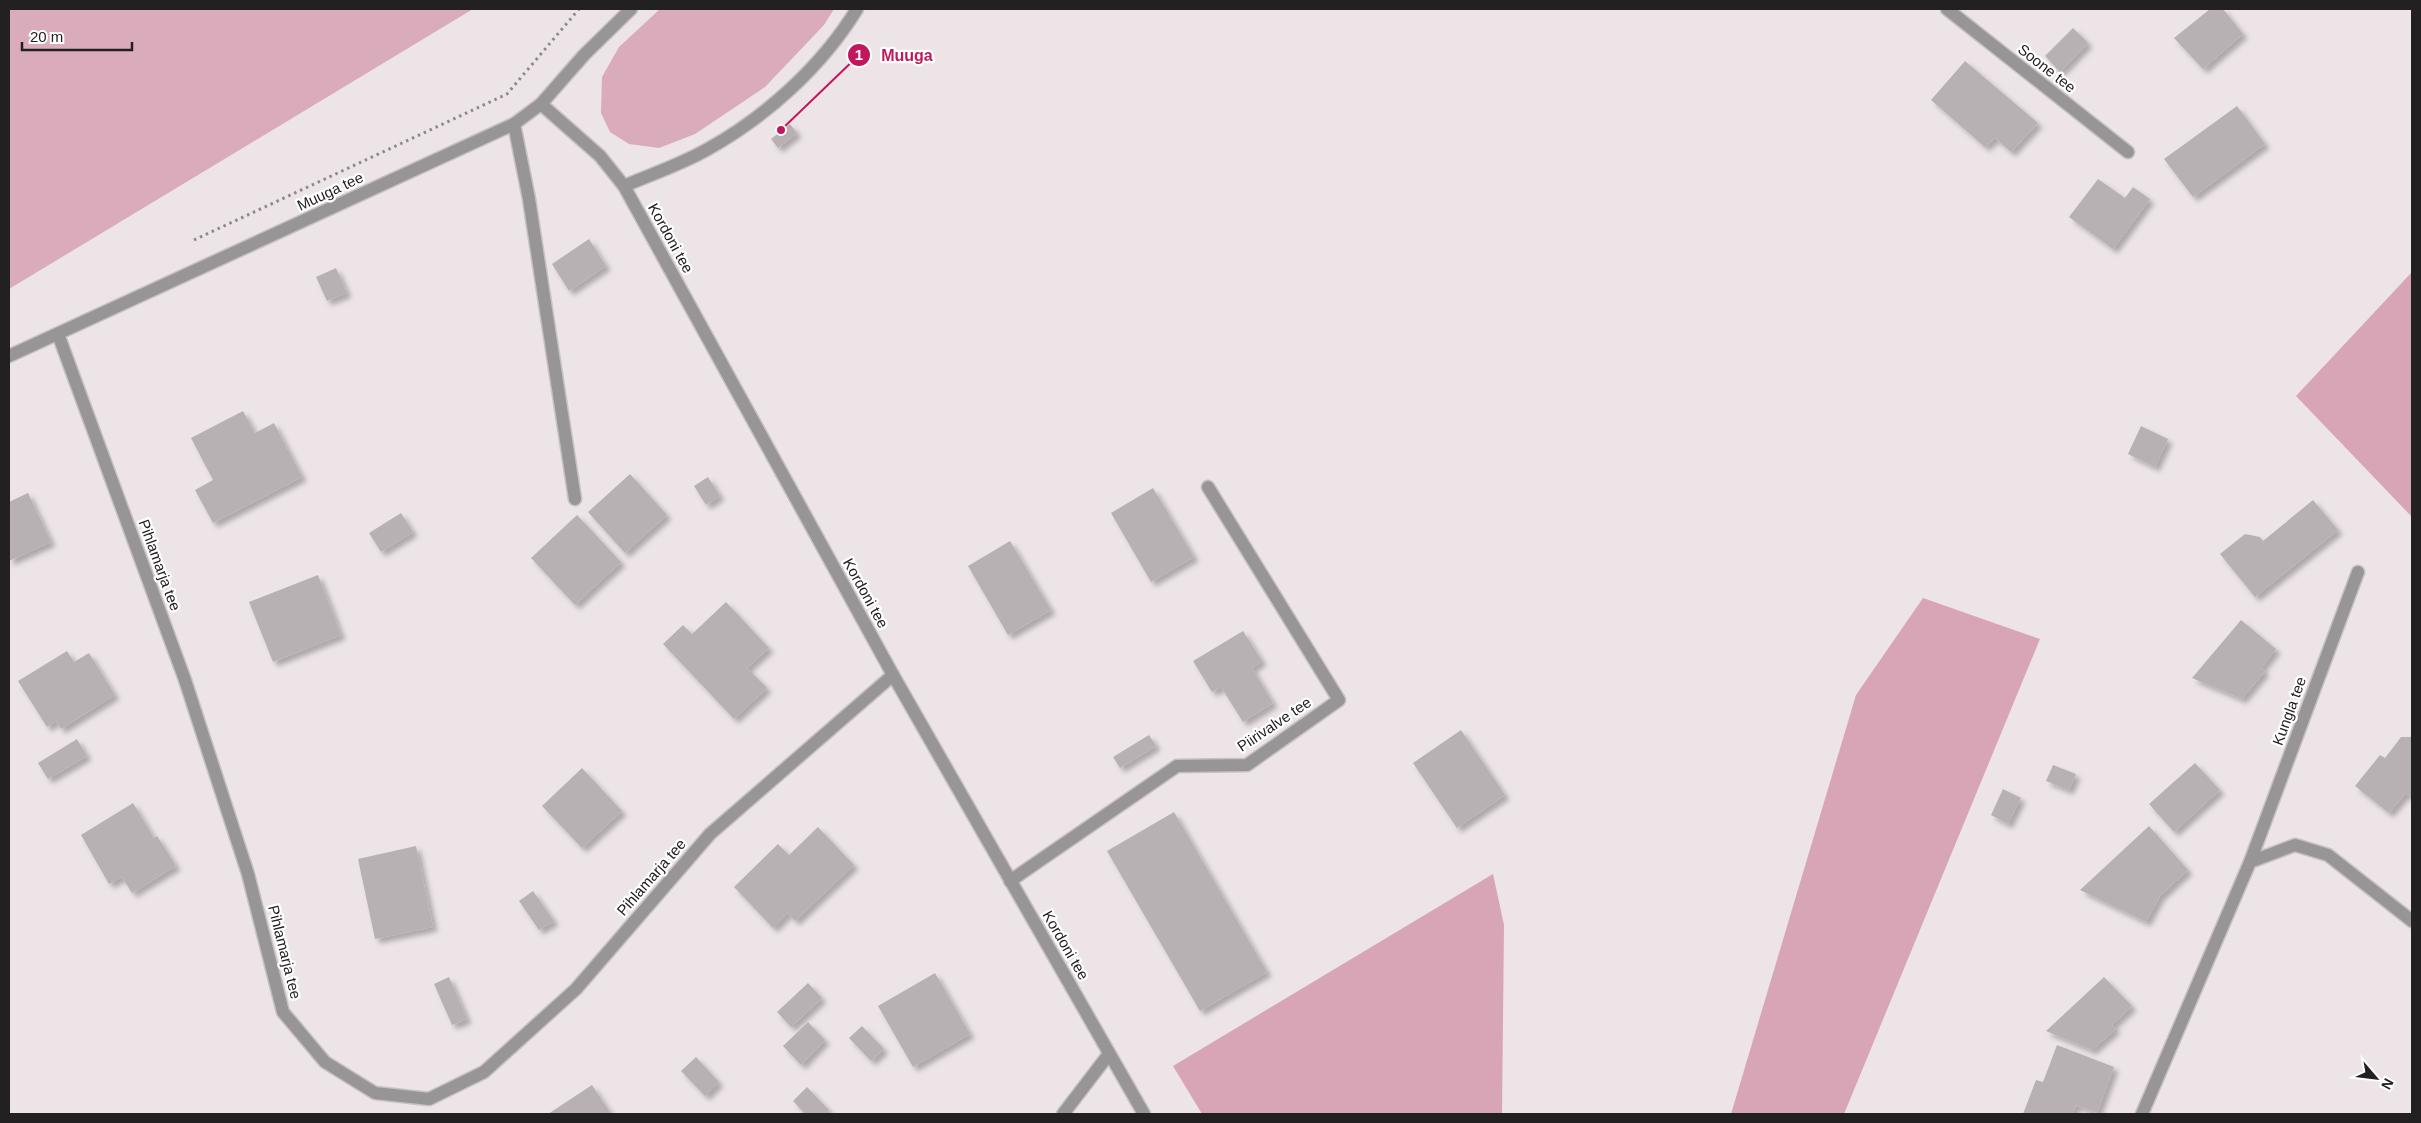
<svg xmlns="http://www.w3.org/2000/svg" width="2421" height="1123" viewBox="0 0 2421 1123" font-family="Helvetica,sans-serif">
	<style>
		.green { fill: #d9abbb }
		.forest { fill: #d8a5b7 }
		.building { fill: #b8b1b3; filter: url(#shadow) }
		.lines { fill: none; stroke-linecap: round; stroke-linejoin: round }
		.service-casing { stroke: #c8c1c3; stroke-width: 15 }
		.minor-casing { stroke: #c8c1c3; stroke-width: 15 }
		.tertiary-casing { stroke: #c8c1c3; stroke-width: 15 }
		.path { stroke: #8e898a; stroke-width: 3; stroke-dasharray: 2.5 4; stroke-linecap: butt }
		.service { stroke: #989596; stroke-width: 12 }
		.minor { stroke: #989596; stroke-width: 12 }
		.tertiary { stroke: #989596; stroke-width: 12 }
		.labels { text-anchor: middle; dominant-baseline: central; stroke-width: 4.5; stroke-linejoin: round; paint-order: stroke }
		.street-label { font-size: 15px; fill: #222020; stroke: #fff }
		.leader { fill: none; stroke: #c2185b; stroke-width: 2 }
		.callout-dot { fill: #c2185b; stroke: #fff; stroke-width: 2 }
		.mark-label { font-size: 15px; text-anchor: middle; font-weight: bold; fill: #fff }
		.callout-label { font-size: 16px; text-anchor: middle; font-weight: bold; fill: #c2185b; stroke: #fff; stroke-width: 4.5; stroke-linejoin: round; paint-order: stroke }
	</style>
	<defs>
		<filter id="shadow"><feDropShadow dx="4.5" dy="4.5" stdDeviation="2.5" flood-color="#0004"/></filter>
	</defs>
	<rect width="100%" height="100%" fill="#ece4e7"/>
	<!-- green -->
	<g class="green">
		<path d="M9,9H473L9,289Z"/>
		<path d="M660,9H834L824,25L765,87L695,134L659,148L629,144L610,132L601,113L602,77L619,47Z"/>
	</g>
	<!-- forest -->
	<g class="forest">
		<path d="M2412,272V517L2296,396Z"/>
		<path d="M1923,598L2040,639L1844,1114H1731L1856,695Z"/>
		<path d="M1493,874L1504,925L1502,1114H1202L1173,1066Z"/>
	</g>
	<!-- building -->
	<g class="building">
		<path d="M2210,9H2223L2243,34L2203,69L2174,38Z"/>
		<path d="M2073,28L2088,43L2060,72L2045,56Z"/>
		<path d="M1965,61L2038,123L2011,152L1995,138L1985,147L1931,100Z"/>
		<path d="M2237,106L2265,144L2193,197L2164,159Z"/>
		<path d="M790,124L797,133L778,148L771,139Z"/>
		<path d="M2098,179L2125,198L2133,187L2150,199L2113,249L2069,217Z"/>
		<path d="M589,239L606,266L569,291L552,264Z"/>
		<path d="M336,268L347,293L327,301L316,277Z"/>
		<path d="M243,411L255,433L274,423L302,477L213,523L195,490L213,480L191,438Z"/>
		<path d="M2141,426L2168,439L2155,467L2128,454Z"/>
		<path d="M630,474L667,515L625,553L588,512Z"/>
		<path d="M708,477L720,496L706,505L694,486Z"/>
		<path d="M1153,488L1194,557L1151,582L1111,513Z"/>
		<path d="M28,493L51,542L9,561V502Z"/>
		<path d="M2313,500L2338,530L2255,597L2220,554L2245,534L2260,537L2263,541Z"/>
		<path d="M401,513L413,532L381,552L369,533Z"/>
		<path d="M577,515L621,562L575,605L531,558Z"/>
		<path d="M1010,541L1051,610L1008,635L968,566Z"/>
		<path d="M318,575L341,635L273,662L249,602Z"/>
		<path d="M726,602L769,648L747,668L767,688L734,719L663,644L683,625L692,634Z"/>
		<path d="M2241,620L2276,649L2261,668L2265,671L2242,699L2192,678Z"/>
		<path d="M1243,631L1262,661L1252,668L1273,703L1243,722L1221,687L1212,692L1193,661Z"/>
		<path d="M67,651L74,662L89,653L115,695L61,729L56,721L47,727L18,681Z"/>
		<path d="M1461,730L1505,795L1457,828L1413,763Z"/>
		<path d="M1149,735L1156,746L1120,768L1113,757Z"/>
		<path d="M2401,737H2412V799L2406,793L2389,813L2355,786L2380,755L2385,758Z"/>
		<path d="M77,739L87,756L48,779L38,763Z"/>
		<path d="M2195,763L2220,790L2174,832L2149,804Z"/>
		<path d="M2053,765L2076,774L2069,790L2046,781Z"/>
		<path d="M582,768L622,811L582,848L542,806Z"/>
		<path d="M2003,789L2021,798L2008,824L1991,815Z"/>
		<path d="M133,803L154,838L157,836L176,866L132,893L122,877L109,884L81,835Z"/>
		<path d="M1174,812L1267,972L1200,1011L1107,851Z"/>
		<path d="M2149,826L2188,870L2160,896L2146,922L2080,890Z"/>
		<path d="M818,827L854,865L795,921L788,913L773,928L734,887L778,844L789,855Z"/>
		<path d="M416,846L433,927L375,939L358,859Z"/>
		<path d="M533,891L554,921L539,930L519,901Z"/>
		<path d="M935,973L970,1034L913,1067L878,1006Z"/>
		<path d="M449,977L467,1019L452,1025L434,984Z"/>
		<path d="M2104,977L2132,1006L2112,1025L2116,1029L2092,1050L2046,1031Z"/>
		<path d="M808,983L822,998L791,1027L777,1012Z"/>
		<path d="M808,1022L825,1040L801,1065L783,1046Z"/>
		<path d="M862,1026L884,1049L871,1061L849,1038Z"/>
		<path d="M2057,1045L2114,1067L2097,1113L2076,1105L2073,1114H2023L2036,1080L2043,1082Z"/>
		<path d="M696,1057L719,1082L705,1096L681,1071Z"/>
		<path d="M592,1085L611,1114H548Z"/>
		<path d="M807,1087L829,1110L825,1114H805L793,1101Z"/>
	</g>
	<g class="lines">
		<!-- service casing -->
		<g class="service-casing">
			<g id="service">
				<path d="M514,124L529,199L575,499"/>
				<path d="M624,186C652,174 682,164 708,149C767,116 822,66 857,9"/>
			</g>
		</g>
		<!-- minor casing -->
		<g class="minor-casing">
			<g id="minor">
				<path d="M1947,9L2128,152"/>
				<path d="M541,104L600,156L624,186L893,675L1144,1114"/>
				<path d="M58,334L185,680L248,874L283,1012L325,1062L375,1093L429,1099L484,1072L576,989L710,834L893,675"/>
				<path d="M2250,862L2358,572"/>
				<path d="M1010,881L1177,766L1247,765L1339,700L1208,487"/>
				<path d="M1063,1114L1109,1054"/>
				<path d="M2142,1114L2250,862L2295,845L2328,855L2412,921"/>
			</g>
		</g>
		<!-- tertiary casing -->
		<g class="tertiary-casing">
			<path id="tertiary" d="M9,356L514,124L541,104L584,55L631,9"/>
		</g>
		<!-- path -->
		<path class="path" d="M194,240L507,94L579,9"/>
		<!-- service -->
		<use href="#service" class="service"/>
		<!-- minor -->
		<use href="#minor" class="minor"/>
		<!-- tertiary -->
		<use href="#tertiary" class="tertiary"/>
	</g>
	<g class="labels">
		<!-- street labels -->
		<g class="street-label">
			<text transform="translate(2047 68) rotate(38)">Soone tee</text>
			<text transform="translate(330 191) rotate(-25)">Muuga tee</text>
			<text transform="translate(671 238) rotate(61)">Kordoni tee</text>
			<text transform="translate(160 565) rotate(70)">Pihlamarja tee</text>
			<text transform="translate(866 593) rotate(61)">Kordoni tee</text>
			<text transform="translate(2289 711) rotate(-70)">Kungla tee</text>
			<text transform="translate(1274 724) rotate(-34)">Piirivalve tee</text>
			<text transform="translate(651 877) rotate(-49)">Pihlamarja tee</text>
			<text transform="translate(1066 945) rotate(60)">Kordoni tee</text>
			<text transform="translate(285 952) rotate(76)">Pihlamarja tee</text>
		</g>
	</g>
	<!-- callouts -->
	<path class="leader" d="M781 130L859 55"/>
	<g class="callout-dot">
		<circle cx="781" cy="130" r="5"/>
		<circle cx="859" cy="55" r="12"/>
	</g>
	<g class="mark-label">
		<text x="859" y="60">1</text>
	</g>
	<g class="callout-label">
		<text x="907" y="61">Muuga</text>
	</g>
	<!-- border -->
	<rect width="2421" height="1123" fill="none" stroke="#222020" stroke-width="20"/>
	<!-- north arrow -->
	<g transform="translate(2376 1078) rotate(118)" stroke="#ffffff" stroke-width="4" paint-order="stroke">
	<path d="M0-4L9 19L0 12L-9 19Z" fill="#222020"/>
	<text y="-8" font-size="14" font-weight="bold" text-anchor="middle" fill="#222020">N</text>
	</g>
	<!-- scale -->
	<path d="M22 42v8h110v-8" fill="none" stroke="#222020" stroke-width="2.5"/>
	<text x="30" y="42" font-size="15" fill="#222020" stroke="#ffffff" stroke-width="4" paint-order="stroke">20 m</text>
</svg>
